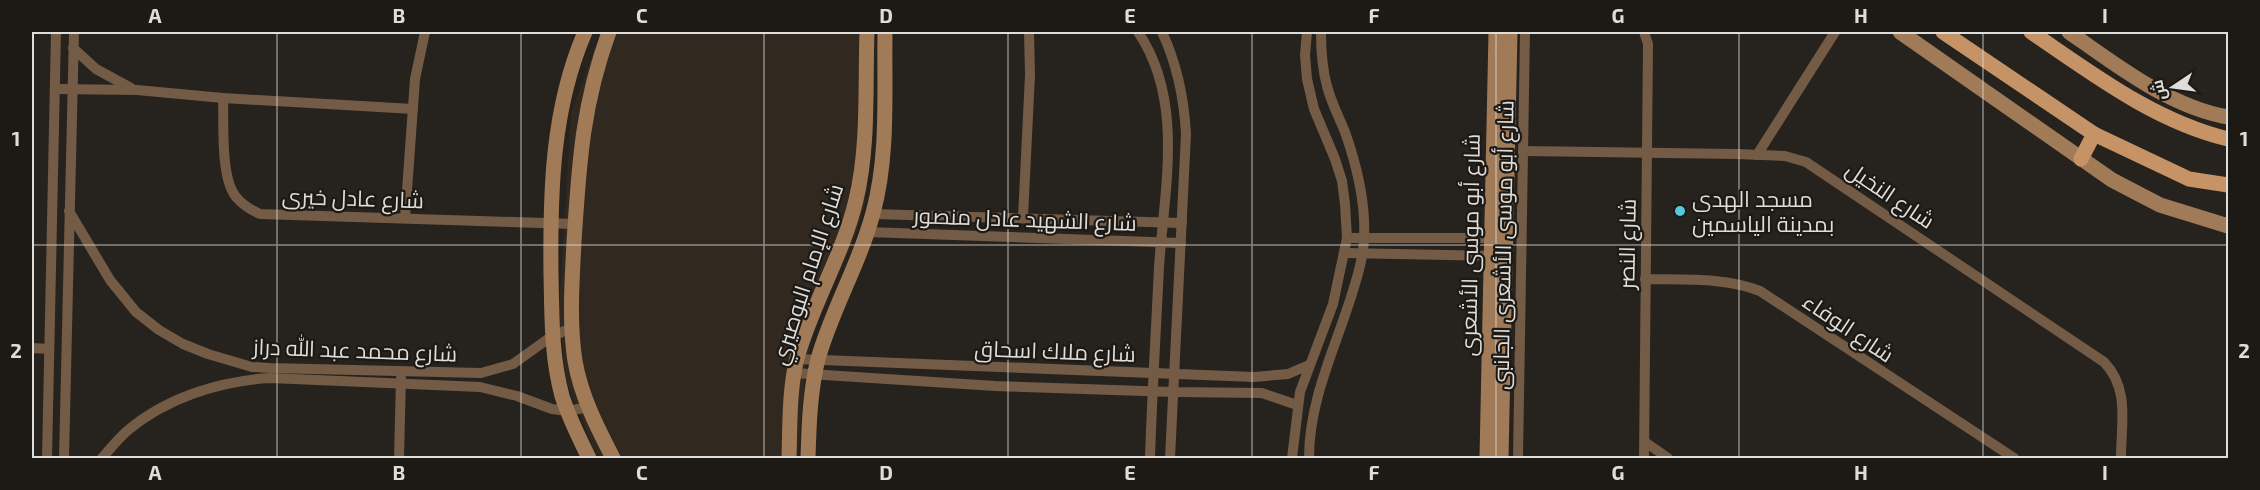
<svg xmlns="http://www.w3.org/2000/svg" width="2260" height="490" viewBox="0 0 2260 490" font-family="'Exo 2',Cairo,sans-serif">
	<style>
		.built { fill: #312820 }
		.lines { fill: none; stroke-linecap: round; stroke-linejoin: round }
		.street { stroke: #735b45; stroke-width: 10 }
		.secondary { stroke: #a17b57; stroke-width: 15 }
		.primary { stroke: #c59365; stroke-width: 15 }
		.grid { fill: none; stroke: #dfddda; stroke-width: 1.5; stroke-opacity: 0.55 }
		.poi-dot { fill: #56c9e1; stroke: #1d1915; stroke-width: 2 }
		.labels { text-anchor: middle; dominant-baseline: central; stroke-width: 4.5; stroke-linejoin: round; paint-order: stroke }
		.street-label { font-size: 22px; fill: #dfddda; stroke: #1d1915 }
		.poi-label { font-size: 22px; fill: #dfddda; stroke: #1d1915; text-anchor: start }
		.neatline { fill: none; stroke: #dfddda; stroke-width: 2 }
		.grid-label { font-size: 20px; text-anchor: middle; font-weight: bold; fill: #dfddda }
	</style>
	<rect width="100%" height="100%" fill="#26221e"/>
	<!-- built -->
	<path class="built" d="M601,32H873V130L865,204L852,245L835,281L812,338L806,363L798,458H601L592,445L566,380L559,311L571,113Z"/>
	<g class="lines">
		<!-- street -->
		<g class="street">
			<path d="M1138,32C1185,101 1164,190 1159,267C1156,331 1152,395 1150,458"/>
			<path d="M1162,32C1177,64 1184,98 1186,134L1170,458"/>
			<path d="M73,48L96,69L131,88"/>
			<path d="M55,89L137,90L223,98L413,109"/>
			<path d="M223,98C224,123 220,180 237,198C243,205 251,210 260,214L575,224"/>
			<path d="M1523,151L1737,154L1785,156L1806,162L2104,362C2130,389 2121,423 2121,458"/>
			<path d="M1757,155L1835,32"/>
			<path d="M69,211L110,280L136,312L159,330L183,344L208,354L252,367L270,368L481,373L513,364L552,336L572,328"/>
			<path d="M873,214L1182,223"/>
			<path d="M1023,217L1030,75L1029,32"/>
			<path d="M405,218L415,79L425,32"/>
			<path d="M867,232L1181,243"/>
			<path d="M1347,238H1496"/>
			<path d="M1345,253L1498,256"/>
			<path d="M1645,279C1683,280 1724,277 1760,291L2014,458"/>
			<path d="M32,348L49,349"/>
			<path d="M797,359L1254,377L1288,374L1309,365"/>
			<path d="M794,373L995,386L1173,392L1262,393L1297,405"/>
			<path d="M1645,442L1668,458"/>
			<path d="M47,458L56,32"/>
			<path d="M64,458L74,32"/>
			<path d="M102,458C110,449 118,439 127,431C166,398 219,381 270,378L480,387L517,396L552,409L568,411L588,407"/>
			<path d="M399,458L401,378"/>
			<path d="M1292,458L1300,392L1333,304L1347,238L1345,204L1342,181L1335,159L1314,109L1307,79L1305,55L1307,32"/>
			<path d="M1309,458C1309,401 1334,351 1351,297C1357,278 1363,259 1364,239C1366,203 1357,166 1345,132C1339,117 1331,102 1327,86C1322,68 1321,50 1321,32"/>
			<path d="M1518,458L1525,32"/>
			<path d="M1644,458L1648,44L1644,32"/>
		</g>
		<!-- secondary -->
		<g class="secondary">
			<path d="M585,32C552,108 550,191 551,274C552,315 551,355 562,396C569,418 579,438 589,458"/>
			<path d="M609,32C582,106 579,165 574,242C572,282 569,322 575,361C581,396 597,427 613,458"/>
			<path d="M1900,32L2112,180L2160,205L2228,226"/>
			<path d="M2069,32C2116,65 2170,107 2228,117"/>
			<path d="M789,458C790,426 789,390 797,358C812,304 843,255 856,200C869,146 865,87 867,32"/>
			<path d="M808,458C809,425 810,391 818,359C832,309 860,263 873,213C889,155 884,91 885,32"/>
			<path d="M1487,458L1496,32"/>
			<path d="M1501,458L1510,32"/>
		</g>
		<!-- primary -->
		<g class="primary">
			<path d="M1943,32L2094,134L2189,179L2228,185"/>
			<path d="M2031,32C2093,74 2154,121 2228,139"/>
			<path d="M2081,159L2094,134"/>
		</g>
	</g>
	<!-- grid -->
	<path class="grid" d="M277,32V458M521,32V458M764,32V458M1008,32V458M1252,32V458M1496,32V458M1739,32V458M1983,32V458M32,245H2228"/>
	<!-- markers -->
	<circle class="poi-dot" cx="1680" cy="211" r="6"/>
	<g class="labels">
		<!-- street labels -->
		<g class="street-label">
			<text transform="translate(1891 194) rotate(34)">شارع النخيل</text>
			<text transform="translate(353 197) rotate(2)">شارع عادل خيرى</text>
			<text transform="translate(1025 218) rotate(2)">شارع الشهيد عادل منصور</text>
			<text transform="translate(1626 244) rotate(-89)">شارع النصر</text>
			<text transform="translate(1469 245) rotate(-89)">شارع أبو موسى الأشعرى</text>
			<text transform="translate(1502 245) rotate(-89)">شارع أبو موسى الأشعرى الجانبى</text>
			<text transform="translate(806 274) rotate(-72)">شارع الإمام البوصيري</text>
			<text transform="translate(1849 327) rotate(34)">شارع الوفاء</text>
			<text transform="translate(355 349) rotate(2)">شارع محمد عبد الله دراز</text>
			<text transform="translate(1055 350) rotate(2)">شارع ملاك اسحاق</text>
		</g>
		<!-- poi labels -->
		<g class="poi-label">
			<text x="1692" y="198">مسجد الهدى<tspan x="1692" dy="25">بمدينة الياسمين</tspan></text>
		</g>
	</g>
	<!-- border -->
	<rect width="2260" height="490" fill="none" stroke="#1d1915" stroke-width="66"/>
	<!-- north arrow -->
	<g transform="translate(2173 87) rotate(257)" stroke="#1d1915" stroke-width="4.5" paint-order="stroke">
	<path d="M0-4.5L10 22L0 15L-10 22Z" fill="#dfddda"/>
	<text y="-9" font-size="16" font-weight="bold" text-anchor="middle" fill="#dfddda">ش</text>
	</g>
	<rect x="33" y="33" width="2194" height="424" class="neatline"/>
	<g class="grid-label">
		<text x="155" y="23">A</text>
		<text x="399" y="23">B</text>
		<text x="642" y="23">C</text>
		<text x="886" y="23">D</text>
		<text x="1130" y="23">E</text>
		<text x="1374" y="23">F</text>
		<text x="1618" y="23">G</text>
		<text x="1861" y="23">H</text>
		<text x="2105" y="23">I</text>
		<text x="16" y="146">1</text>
		<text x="2244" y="146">1</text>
		<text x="16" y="358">2</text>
		<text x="2244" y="358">2</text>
		<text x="155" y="480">A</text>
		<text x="399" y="480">B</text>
		<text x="642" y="480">C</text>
		<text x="886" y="480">D</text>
		<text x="1130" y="480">E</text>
		<text x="1374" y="480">F</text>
		<text x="1618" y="480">G</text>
		<text x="1861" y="480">H</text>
		<text x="2105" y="480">I</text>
	</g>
</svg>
